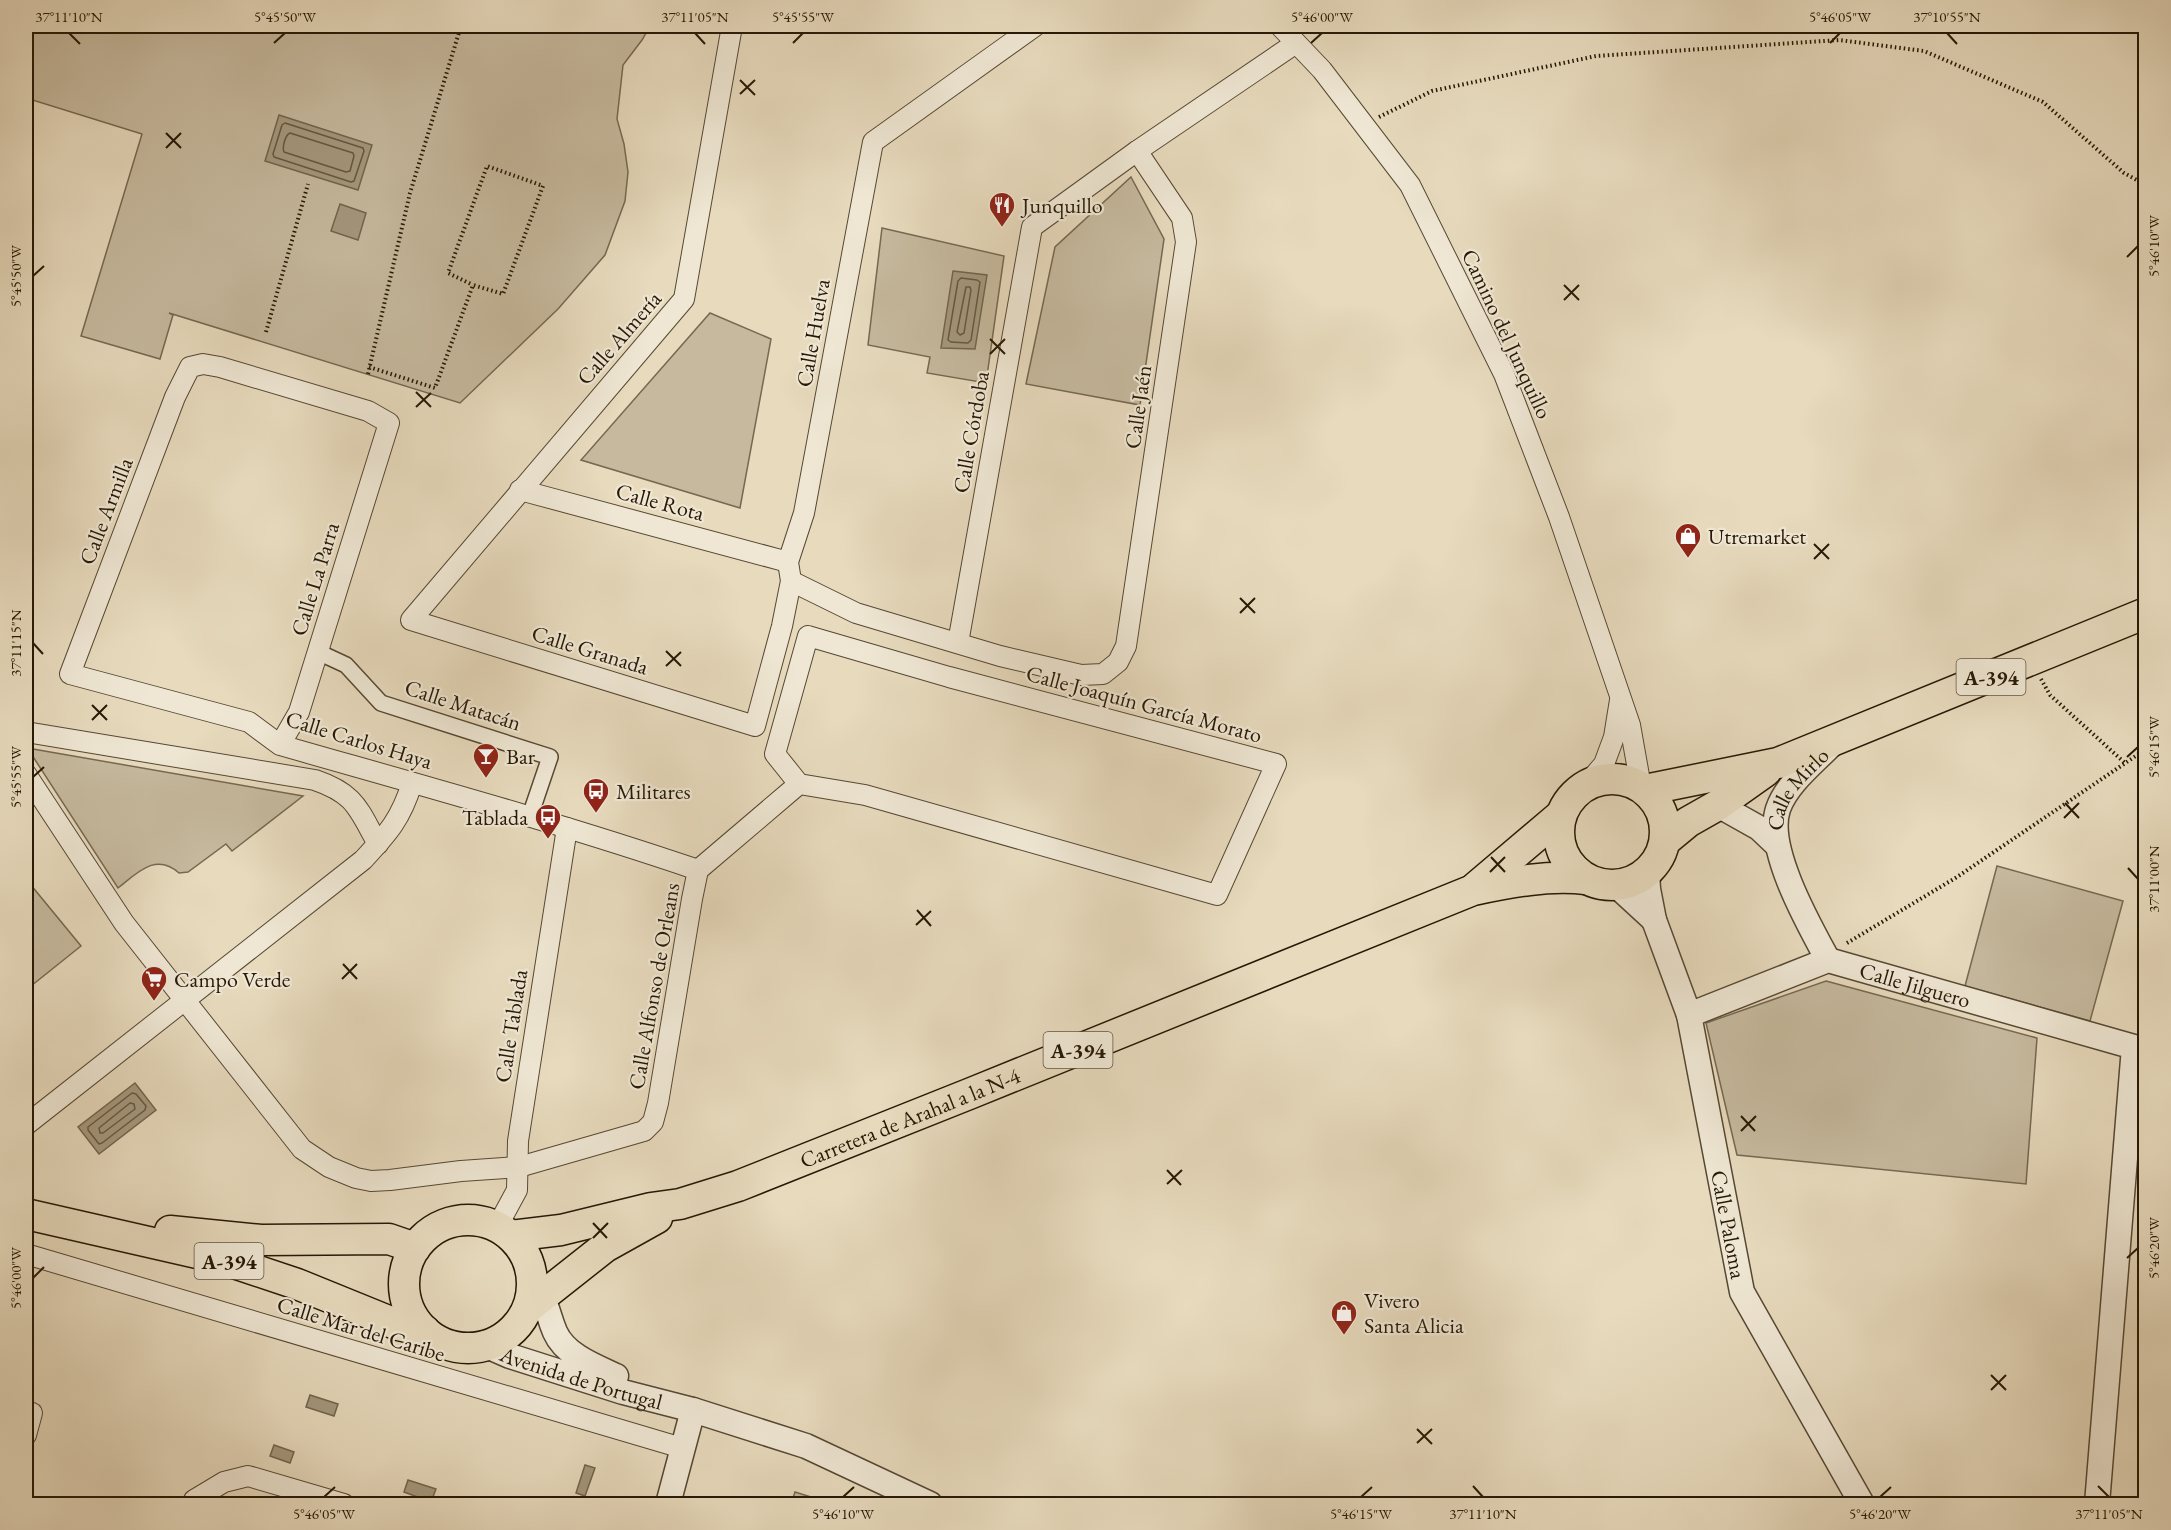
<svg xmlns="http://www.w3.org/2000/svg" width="2171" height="1530" viewBox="0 0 2171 1530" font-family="'EB Garamond',serif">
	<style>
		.green { fill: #c6b99e; stroke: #766852; stroke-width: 1.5 }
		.water { fill: #a5987e; stroke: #72654e; stroke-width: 1.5 }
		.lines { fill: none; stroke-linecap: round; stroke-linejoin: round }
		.shore { stroke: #665842; stroke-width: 1.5 }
		.pedestrian-casing { stroke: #564833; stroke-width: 18 }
		.minor-casing { stroke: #564833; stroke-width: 22 }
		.tertiary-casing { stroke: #564833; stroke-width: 27 }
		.primary-casing { stroke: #261805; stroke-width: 33 }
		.path { stroke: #261805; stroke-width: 4; stroke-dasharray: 1.5 3; stroke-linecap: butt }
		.pedestrian { stroke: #efe7d4; stroke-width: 15 }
		.minor { stroke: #efe7d4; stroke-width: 20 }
		.tertiary { stroke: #efe7d4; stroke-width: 24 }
		.primary { stroke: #e7dabd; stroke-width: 30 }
		.ticks { fill: none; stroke: #261805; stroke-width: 2 }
		.labels { text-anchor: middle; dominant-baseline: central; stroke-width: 4.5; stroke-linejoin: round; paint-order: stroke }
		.shield { fill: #efe7d4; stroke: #625643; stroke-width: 1.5 }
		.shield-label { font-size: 21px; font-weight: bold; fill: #261805 }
		.poi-label { font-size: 22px; fill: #261805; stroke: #efe7d4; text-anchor: start }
		.street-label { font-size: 22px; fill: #261805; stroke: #efe7d4 }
		.neatline { fill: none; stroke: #261805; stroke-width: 2 }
		.ticks-label { font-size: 15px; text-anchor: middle; fill: #261805 }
	</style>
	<rect width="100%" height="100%" fill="#e7dabd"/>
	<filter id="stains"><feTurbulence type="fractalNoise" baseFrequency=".00333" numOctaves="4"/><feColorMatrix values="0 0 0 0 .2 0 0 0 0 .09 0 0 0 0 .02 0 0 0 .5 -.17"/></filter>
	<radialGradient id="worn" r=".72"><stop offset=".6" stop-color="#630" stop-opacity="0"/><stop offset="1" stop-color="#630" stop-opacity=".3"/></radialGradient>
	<!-- green -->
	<g class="green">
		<path d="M26,26H650L642,40L623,65L617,119L624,144L628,172L625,201L605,255L558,309L460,403L169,313L173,315L160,359L81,336L142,134L26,98Z"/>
		<path d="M1131,177L1164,239L1140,405L1026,384L1055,247Z"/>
		<path d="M882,228L1004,256L986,383L927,373L930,357L868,345Z"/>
		<path d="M710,313L771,339L740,508L581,460Z"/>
		<path d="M33,749L303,796L232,851L226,844L188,872L179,873C156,852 137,873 118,888L30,752Z"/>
		<path d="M1997,866L2123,901L2090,1021L1965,986Z"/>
		<path d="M26,879L81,946L26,990Z"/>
		<path d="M1826,981L2037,1038L2026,1184L1737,1155L1706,1023Z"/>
		<path d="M795,1492L833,1504H791Z"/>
	</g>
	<!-- water -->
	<g class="water">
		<path d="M279,115L372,145L358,190L265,161Z"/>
		<path d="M340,204L366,213L358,240L331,231Z"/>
		<path d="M953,271L987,275L975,349L941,348Z"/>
		<path d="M135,1083L156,1110L99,1154L78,1127Z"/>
		<path d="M310,1395L338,1404L334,1416L306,1407Z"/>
		<path d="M274,1445L294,1452L290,1463L270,1456Z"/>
		<path d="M585,1465L595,1468L585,1496L576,1493Z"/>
		<path d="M408,1480L436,1489L431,1502L404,1492Z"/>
	</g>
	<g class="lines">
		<!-- shore -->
		<g class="shore">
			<path d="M285,123L363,148L364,151L354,181L351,182L274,157L273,154L282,125Z"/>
			<path d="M290,133L353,153L354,156L350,171L346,172L284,152C282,148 285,135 290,133Z"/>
			<path d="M961,278L977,280L980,282L971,340L968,343L951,342L948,340L958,281Z"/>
			<path d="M966,287H970L971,290L964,333L960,335L957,332Z"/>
			<path d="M132,1093L136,1094L146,1106L145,1110L102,1143L99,1144L88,1130V1127Z"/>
			<path d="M130,1103L134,1104L135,1109L103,1133H100L99,1128Z"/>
		</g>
		<!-- pedestrian casing -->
		<g class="pedestrian-casing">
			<path id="pedestrian" d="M318,652L346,665L381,703L550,757L530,816"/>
		</g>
		<!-- minor casing -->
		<g class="minor-casing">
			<g id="minor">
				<path d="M732,26L684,299L411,620L755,726L782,626L791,581L788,562L804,513L873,142L1035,26"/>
				<path d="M1280,26L1322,70L1410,185L1504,374L1559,517L1630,725L1641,787"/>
				<path d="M520,490L788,562"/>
				<path d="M791,581L856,613L1000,656L1081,675L1103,674L1118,662L1126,646L1186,242L1182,218L1137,151"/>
				<path d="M808,636L949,677L1276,764L1217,895L865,795L799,784L775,754Z"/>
				<path d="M958,643L1032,227L1137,151L1296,43"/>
				<path d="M26,732L315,780C356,794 358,809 378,844"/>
				<path d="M280,745L299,712L389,423L368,411L220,367L203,364L190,367L175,397L70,674L249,722L280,745C420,785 560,823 698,870"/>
				<path d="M26,774L124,923L302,1149L329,1167L356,1178L371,1181L390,1180L461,1171L519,1167L644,1131L653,1122L658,1103L692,899L698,870L799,784"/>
				<path d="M1587,784L1604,764L1614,737L1620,700"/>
				<path d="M26,1125L363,860C388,833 401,819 412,783"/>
				<path d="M497,1227L517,1190L518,1141L567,828"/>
				<path d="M26,1254L682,1448"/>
				<path d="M26,1411L32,1413L26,1435"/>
				<path d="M193,1504L194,1500L224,1482L248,1476L344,1504"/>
			</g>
		</g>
		<!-- tertiary casing -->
		<g class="tertiary-casing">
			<g id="tertiary">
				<path d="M1718,805L1759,828L1777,845"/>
				<path id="s1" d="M1647,872L1648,889L1654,920L1689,1015L1742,1292L1862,1504"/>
				<path d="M1617,886L1654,920"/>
				<path id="s2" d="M1828,960C1809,925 1765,848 1778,809C1787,783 1815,762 1834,742"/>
				<path id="s3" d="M1689,1015L1828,960L2134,1047L2097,1504"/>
				<path d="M532,1285C549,1303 546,1311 555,1332C565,1355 594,1366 616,1376"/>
				<path id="s4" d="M487,1346L510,1356L623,1392L693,1410L806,1446L930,1504"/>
				<path d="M668,1504L693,1410"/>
			</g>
		</g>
		<!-- primary casing -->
		<g class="primary-casing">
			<g id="primary">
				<circle cx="1612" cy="832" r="53"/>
				<path d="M1645,790L1778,763L2146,613"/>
				<path d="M1665,841L1688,822L1718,805L1766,771"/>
				<path d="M1476,887L1561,815"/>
				<path d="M26,1214L219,1258L297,1284L398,1325L425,1331"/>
				<circle cx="468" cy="1284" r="64"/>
				<path d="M170,1231L261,1240L389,1239L415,1248"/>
				<path id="s5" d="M511,1236L561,1230L651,1208L680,1204L738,1186L969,1094L1473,890C1511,882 1547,875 1586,879"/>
				<path d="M529,1307L605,1247L657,1218"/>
			</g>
		</g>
		<!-- path -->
		<g class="path">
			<path d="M1379,117L1432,91L1596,56L1839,40L1924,51L2043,102L2124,173L2146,185"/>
			<path d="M266,332L308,184"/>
			<path d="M369,367L435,388L473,285L503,294L543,186L487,166L448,273L473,285"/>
			<path d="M368,374L410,193L461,26"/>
			<path d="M2041,679L2050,695L2125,763"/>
			<path d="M1847,943L1957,877L2146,749"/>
		</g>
		<!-- pedestrian -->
		<use href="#pedestrian" class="pedestrian"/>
		<!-- minor -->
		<use href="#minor" class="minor"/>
		<!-- tertiary -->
		<use href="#tertiary" class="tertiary"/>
		<!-- primary -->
		<use href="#primary" class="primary"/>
	</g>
	<!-- ticks -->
	<path class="ticks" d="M69,33L80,44M695,33L705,44M1947,33L1957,44M274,43L285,33M793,43L803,33M1311,43L1322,33M1830,43L1840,33M740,80L755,95M740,94L755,80M166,133L181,148M166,148L181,133M2127,257L2138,246M33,276L44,266M1564,285L1579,300M1564,300L1579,285M990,339L1005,354M990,354L1005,339M416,392L431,407M416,407L431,393M1814,544L1829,559M1814,559L1829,544M1240,598L1255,613M1240,613L1255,598M33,643L43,654M666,651L681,666M666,666L681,652M92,705L107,720M92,720L107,705M2127,757L2138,747M33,777L44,767M2065,803L2079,818M2064,818L2079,803M1491,857L1505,872M2128,868L2138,879M1490,872L1505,857M917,910L931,926M916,925L931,911M343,964L357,979M342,979L357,964M1741,1116L1755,1131M1741,1131L1756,1116M1167,1170L1181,1185M1167,1184L1182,1170M593,1223L607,1238M593,1238L608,1223M2127,1258L2138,1248M33,1278L44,1267M1991,1375L2006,1390M1991,1390L2006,1375M1417,1429L1432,1444M1417,1443L1432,1429M1473,1486L1483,1497M2098,1486L2109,1497M324,1497L335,1487M843,1497L854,1487M1361,1497L1372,1487M1880,1497L1891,1487"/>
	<!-- icons -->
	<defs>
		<g id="restaurant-pin" transform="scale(1.35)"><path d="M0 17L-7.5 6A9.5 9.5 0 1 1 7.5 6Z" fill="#8f2418" stroke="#efe7d4"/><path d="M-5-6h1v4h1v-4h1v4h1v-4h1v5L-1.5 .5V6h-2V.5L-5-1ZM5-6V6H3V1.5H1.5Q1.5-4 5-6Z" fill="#fff"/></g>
		<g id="shop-pin" transform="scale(1.35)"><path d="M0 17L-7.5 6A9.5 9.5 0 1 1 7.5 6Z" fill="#8f2418" stroke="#efe7d4"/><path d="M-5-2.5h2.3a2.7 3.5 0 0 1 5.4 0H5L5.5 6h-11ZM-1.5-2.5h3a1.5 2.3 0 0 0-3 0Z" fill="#fff"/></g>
		<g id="bar-pin" transform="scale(1.35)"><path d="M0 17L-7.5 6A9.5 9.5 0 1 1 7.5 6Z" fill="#8f2418" stroke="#efe7d4"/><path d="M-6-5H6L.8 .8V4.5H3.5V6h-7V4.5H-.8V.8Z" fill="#fff"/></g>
		<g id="bus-pin" transform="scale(1.35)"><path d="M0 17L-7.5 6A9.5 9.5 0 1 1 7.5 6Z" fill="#8f2418" stroke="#efe7d4"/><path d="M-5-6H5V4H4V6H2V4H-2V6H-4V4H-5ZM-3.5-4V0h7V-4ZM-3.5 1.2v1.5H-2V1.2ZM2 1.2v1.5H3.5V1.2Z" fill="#fff"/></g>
		<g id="supermarket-pin" transform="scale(1.35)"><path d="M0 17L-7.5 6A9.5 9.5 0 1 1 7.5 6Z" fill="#8f2418" stroke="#efe7d4"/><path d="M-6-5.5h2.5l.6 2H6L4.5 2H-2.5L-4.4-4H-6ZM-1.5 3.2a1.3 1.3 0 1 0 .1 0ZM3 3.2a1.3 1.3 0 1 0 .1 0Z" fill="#fff"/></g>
	</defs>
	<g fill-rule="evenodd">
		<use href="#restaurant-pin" x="1002" y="205"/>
		<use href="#shop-pin" x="1688" y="536"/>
		<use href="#bar-pin" x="486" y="756"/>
		<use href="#bus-pin" x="596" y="791"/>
		<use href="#bus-pin" x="548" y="817"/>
		<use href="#supermarket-pin" x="154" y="979"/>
		<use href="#shop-pin" x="1344" y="1313"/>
	</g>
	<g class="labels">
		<!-- shield labels -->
		<g class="shield">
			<rect x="1956.5" y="659" width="69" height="36" rx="4.5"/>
			<rect x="1043.5" y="1032" width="69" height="36" rx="4.5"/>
			<rect x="194.5" y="1243" width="69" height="36" rx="4.5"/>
		</g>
		<g class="shield-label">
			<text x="1991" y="677">A-394</text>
			<text x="1078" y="1050">A-394</text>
			<text x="229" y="1261">A-394</text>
		</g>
		<!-- poi labels -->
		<g class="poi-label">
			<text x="1022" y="205">Junquillo</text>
			<text x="1708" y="536">Utremarket</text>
			<text x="506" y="756">Bar</text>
			<text x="616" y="791">Militares</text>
			<text x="528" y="817" text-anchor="end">Tablada</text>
			<text x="174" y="979">Campo Verde</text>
			<text x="1364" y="1300">Vivero<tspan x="1364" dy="25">Santa Alicia</tspan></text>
		</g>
		<!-- street labels -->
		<g class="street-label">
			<text transform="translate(813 333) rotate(-80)">Calle Huelva</text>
			<text transform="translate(1507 334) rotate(65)">Camino del Junquillo</text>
			<text transform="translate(619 338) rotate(-49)">Calle Almería</text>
			<text transform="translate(1138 407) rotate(-82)">Calle Jaén</text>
			<text transform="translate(971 432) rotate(-80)">Calle Córdoba</text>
			<text transform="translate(660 502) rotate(15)">Calle Rota</text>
			<text transform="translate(106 511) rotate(-69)">Calle Armilla</text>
			<text transform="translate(315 579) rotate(-73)">Calle La Parra</text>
			<text transform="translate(590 650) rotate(17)">Calle Granada</text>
			<text transform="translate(1144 704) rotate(15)">Calle Joaquín García Morato</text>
			<text transform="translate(463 705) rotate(18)">Calle Matacán</text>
			<text transform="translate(359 740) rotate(17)">Calle Carlos Haya</text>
			<text stroke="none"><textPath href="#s2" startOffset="189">Calle Mirlo</textPath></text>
			<text stroke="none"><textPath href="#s3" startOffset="240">Calle Jilguero</textPath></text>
			<text transform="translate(654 986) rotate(-80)">Calle Alfonso de Orleans</text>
			<text transform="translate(511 1026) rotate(-81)">Calle Tablada</text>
			<text stroke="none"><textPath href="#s5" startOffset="418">Carretera de Arahal a la N-4</textPath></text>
			<text stroke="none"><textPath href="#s1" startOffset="363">Calle Paloma</textPath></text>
			<text transform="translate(361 1329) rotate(17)">Calle Mar del Caribe</text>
			<text stroke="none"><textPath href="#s4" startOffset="100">Avenida de Portugal</textPath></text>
		</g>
	</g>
	<!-- margin -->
	<rect width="2171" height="1530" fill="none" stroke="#e7dabd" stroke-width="66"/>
	<rect x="33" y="33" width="2105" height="1464" class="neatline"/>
	<g class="ticks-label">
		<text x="69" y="22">37°11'10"N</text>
		<text x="285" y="22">5°45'50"W</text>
		<text x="695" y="22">37°11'05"N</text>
		<text x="803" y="22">5°45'55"W</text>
		<text x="1322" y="22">5°46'00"W</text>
		<text x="1840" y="22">5°46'05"W</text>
		<text x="1947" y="22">37°10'55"N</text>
		<text transform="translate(2154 246) rotate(-90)" y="5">5°46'10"W</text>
		<text transform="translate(16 276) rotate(-90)" y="5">5°45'50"W</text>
		<text transform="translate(16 643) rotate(-90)" y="5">37°11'15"N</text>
		<text transform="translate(2154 747) rotate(-90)" y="5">5°46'15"W</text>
		<text transform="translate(16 777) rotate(-90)" y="5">5°45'55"W</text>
		<text transform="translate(2154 879) rotate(-90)" y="5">37°11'00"N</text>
		<text transform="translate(2154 1248) rotate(-90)" y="5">5°46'20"W</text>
		<text transform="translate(16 1278) rotate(-90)" y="5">5°46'00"W</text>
		<text x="324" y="1519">5°46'05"W</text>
		<text x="843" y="1519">5°46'10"W</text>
		<text x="1361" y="1519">5°46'15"W</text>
		<text x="1483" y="1519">37°11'10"N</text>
		<text x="1880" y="1519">5°46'20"W</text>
		<text x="2109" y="1519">37°11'05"N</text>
	</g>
	<rect width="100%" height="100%" filter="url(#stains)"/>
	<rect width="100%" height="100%" fill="url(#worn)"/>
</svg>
